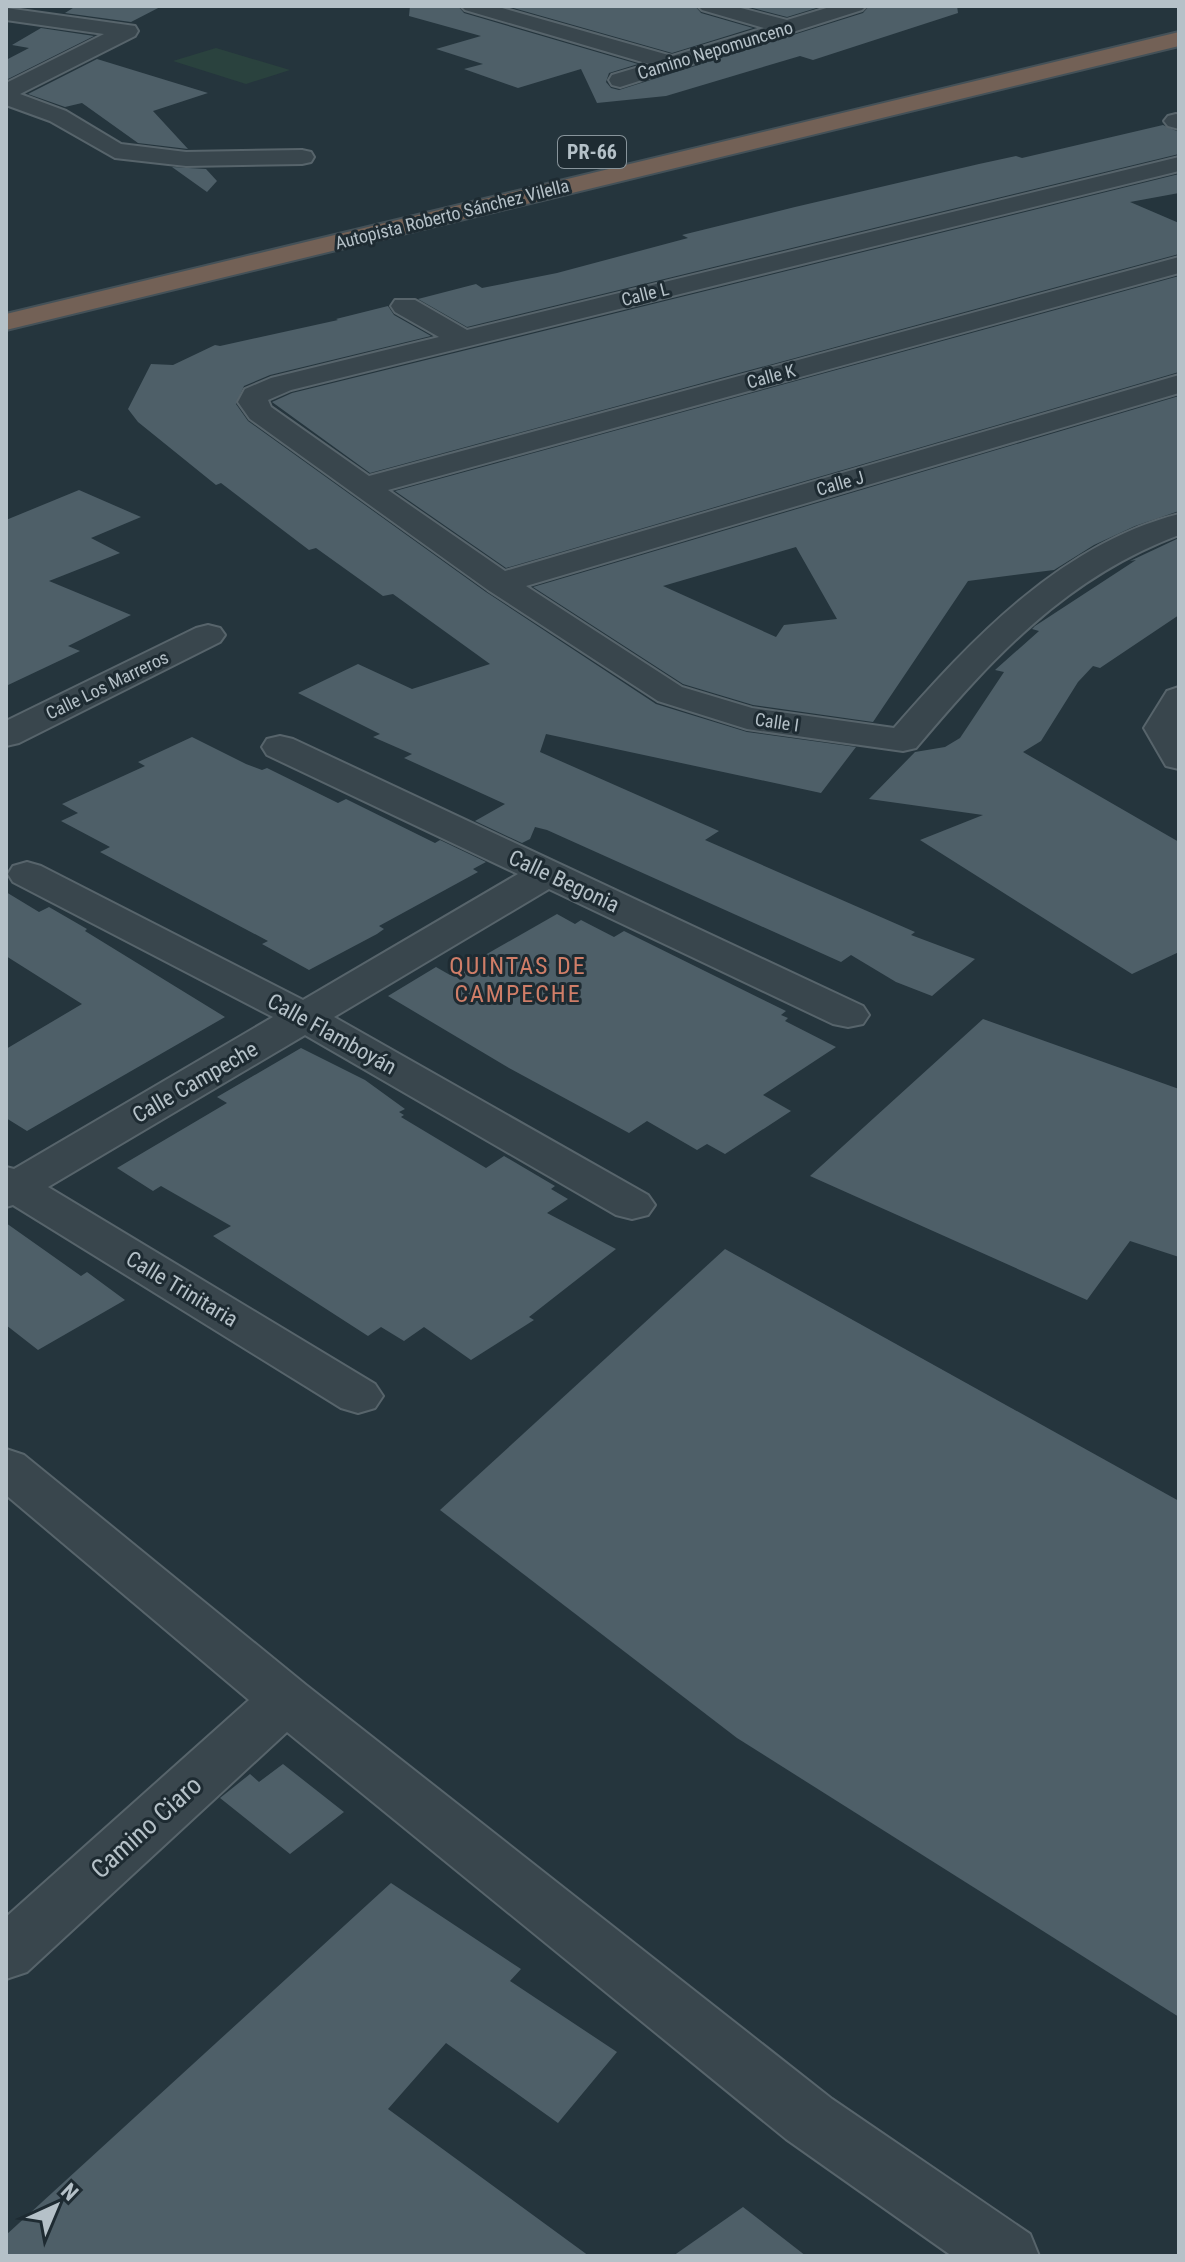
<svg xmlns="http://www.w3.org/2000/svg" width="1185" height="2262" viewBox="0 0 1185 2262" font-family="'Roboto Condensed',sans-serif">
	<style>
		.green { fill: #2a423e }
		.building { fill: #4e5f68; fill-rule: evenodd }
		.lines { fill: none; stroke-linecap: round; stroke-linejoin: round }
		.minor-casing { stroke: #57646b; stroke-width: 4 }
		.highway-casing { stroke: #445158; stroke-width: 4 }
		.minor { fill: #39464d; fill-rule: evenodd }
		.highway { fill: #736156; fill-rule: evenodd }
		.labels { text-anchor: middle; dominant-baseline: central; stroke-width: 6; stroke-linejoin: round; paint-order: stroke }
		.far-street-label { font-size: 18px; fill: #b5c1c8; stroke: #1e2b32 }
		.shield { fill: #1e2b32; stroke: #88949b; stroke-width: 2 }
		.shield-label { font-size: 20px; font-weight: bold; fill: #b5c1c8 }
		.street-label { font-size: 22px; fill: #b5c1c8; stroke: #1e2b32 }
		.neighbourhood-label { font-size: 24px; letter-spacing: 2px; fill: #d07e68; stroke: #1e2b32 }
		.near-street-label { font-size: 26px; fill: #b5c1c8; stroke: #1e2b32 }
	</style>
	<rect width="100%" height="100%" fill="#25353d"/>
	<!-- green -->
	<path class="green" d="M216,48L290,70L246,84L173,61Z"/>
	<!-- building -->
	<g class="building">
		<path d="M76,6H162L131,22L65,13Z"/>
		<path d="M410,6H458L464,13L638,64L609,73L606,82L611,88L619,90L863,13L869,6H957L958,13L813,60L800,56L666,96L597,103L581,69L518,88L464,69L483,64L436,49L481,36L409,16Z"/>
		<path d="M506,6H695L701,13L753,28L672,53Z"/>
		<path d="M745,6H823L787,17Z"/>
		<path d="M41,28L94,36L6,80V60L29,48L12,45Z"/>
		<path d="M97,59L208,93L153,111L188,149L138,143L82,103L65,107L28,94Z"/>
		<path d="M1163,125L1179,132V154L467,327L418,299L476,284L482,288L557,273L688,238L682,235L795,207L979,164L1016,156L1022,158Z"/>
		<path d="M172,167L206,169L217,181L207,192Z"/>
		<path d="M1179,174V193L1130,202L1179,223V254L370,473L272,402L292,393Z"/>
		<path d="M1179,276V372L506,568L395,491Z"/>
		<path d="M388,306L394,315L431,336L270,375L244,386L236,404L248,421L486,592L656,704L747,732L856,747L821,793L546,734L540,752L719,831L705,840L915,932L911,935L975,959L932,996L896,982L851,955L841,962L547,830L535,827L530,839L522,843L475,821L505,804L404,758L412,754L373,737L380,734L298,693L358,664L412,689L490,664L393,594L383,596L316,548L309,550L221,483L216,485L138,422L128,409L151,364L173,365L215,345L220,346L338,320L336,319Z"/>
		<path d="M1179,396V511L1135,526L1094,545L1054,570L968,581L873,722L753,705L683,684L533,587ZM796,547L837,619L784,625L776,637L663,586Z"/>
		<path d="M79,490L141,517L91,538L120,553L49,581L131,615L68,646L80,651L6,686V520Z"/>
		<path d="M1179,538V615L1100,668L1093,666L1078,682L1041,741L1023,752L1179,842V952L1132,974L920,840L983,815L869,799L915,752L945,747L960,738L1004,672L995,670L1039,631L1032,629L1035,626L1136,560L1130,561Z"/>
		<path d="M192,737L246,764L262,770L267,768L338,803L346,799L435,843L440,840L486,862L473,869L478,872L379,926L384,929L377,934L309,970L262,944L268,941L100,852L110,847L61,821L78,813L62,804L145,766L138,762Z"/>
		<path d="M6,892L39,912L49,907L87,929L85,931L225,1017L27,1131L6,1118V1049L82,1004L6,956Z"/>
		<path d="M557,914L575,924L581,920L614,937L624,931L786,1011L781,1015L788,1018L785,1021L836,1047L763,1095L791,1111L725,1154L707,1144L697,1150L647,1121L629,1133L509,1068L388,996L436,967L450,975Z"/>
		<path d="M983,1019L1179,1089V1257L1130,1241L1087,1300L810,1176Z"/>
		<path d="M301,1048L365,1080L405,1109L399,1112L404,1115L401,1117L486,1168L504,1156L555,1186L551,1189L568,1199L547,1213L616,1249L529,1317L534,1320L471,1360L424,1327L404,1341L381,1327L368,1336L213,1236L231,1226L161,1186L153,1191L117,1168L227,1103L217,1097Z"/>
		<path d="M6,1223L81,1276L87,1272L125,1300L38,1350L6,1325Z"/>
		<path d="M725,1249L1179,1501V2017L737,1738L440,1510Z"/>
		<path d="M283,1764L344,1812L290,1854L220,1798L250,1774L259,1782Z"/>
		<path d="M391,1883L521,1969L510,1981L617,2052L558,2123L446,2043L388,2109L589,2256H6V2235Z"/>
		<path d="M743,2207L806,2256H673Z"/>
	</g>
	<g class="lines">
		<!-- minor casing -->
		<g class="minor-casing">
			<g id="minor">
				<path d="M461,6H495L672,56L764,28L702,10L698,6H733L787,20L833,6H866L862,10L620,87L612,85L609,80L612,75L649,64L465,10Z"/>
				<path d="M6,8L135,26L138,31L135,36L20,94L66,111L121,144L186,152L302,150L311,152L314,157L311,162L302,164L186,166L115,158L50,121L6,105V83L104,34L6,20Z"/>
				<path d="M1176,114L1179,115V129L1168,126L1164,121L1168,116Z"/>
				<path d="M1179,157V171L291,390L268,400L271,407L369,476L1179,257V273L388,490L505,571L1179,375V393L526,586L682,687L752,708L894,728C971,640 1061,544 1179,514V535C1065,578 992,658 916,748L903,751L747,729L658,701L488,590L250,419L238,402L245,389L271,378L439,337L395,312L391,306L395,300H415L467,330Z"/>
				<path d="M208,625L220,628L225,635L220,642L19,743L6,746V721L196,628Z"/>
				<path d="M1179,687V769L1166,766L1144,728L1167,691Z"/>
				<path d="M280,736L293,739L863,1006L869,1015L863,1024L848,1027L833,1024L549,889L334,1017L648,1195L655,1205L648,1215L632,1219L616,1215L305,1035L48,1187L375,1384L383,1396L375,1408L358,1413L341,1408L13,1205L6,1207V1167L14,1169L273,1017L13,882L8,874L13,866L27,862L41,866L303,1000L518,874L267,755L262,747L267,739Z"/>
				<path d="M6,1449L24,1455L306,1685L832,2099L1030,2234L1039,2256H952L786,2139L287,1732L27,1972L6,1979V1917L249,1700L6,1495Z"/>
			</g>
		</g>
		<!-- highway casing -->
		<g class="highway-casing">
			<path id="highway" d="M1179,32V46L6,330V314Z"/>
		</g>
		<!-- minor -->
		<use href="#minor" class="minor"/>
		<!-- highway -->
		<use href="#highway" class="highway"/>
	</g>
	<g class="labels">
		<!-- far-street labels -->
		<g class="far-street-label">
			<text transform="translate(715 50) rotate(-17)">Camino Nepomunceno</text>
			<text transform="translate(452 214) rotate(-14)">Autopista Roberto Sánchez Vilella</text>
			<text transform="translate(645 294) rotate(-14)">Calle L</text>
			<text transform="translate(771 376) rotate(-15)">Calle K</text>
			<text transform="translate(840 483) rotate(-16)">Calle J</text>
			<text transform="translate(107 685) rotate(-26)">Calle Los Marreros</text>
			<text transform="translate(777 722) rotate(8)">Calle I</text>
		</g>
		<!-- shield labels -->
		<rect class="shield" x="558" y="136" width="68" height="32" rx="6"/>
		<g class="shield-label">
			<text x="592" y="152">PR-66</text>
		</g>
		<!-- street labels -->
		<g class="street-label">
			<text transform="translate(564 881) rotate(25)">Calle Begonia</text>
			<text transform="translate(332 1034) rotate(29)">Calle Flamboyán</text>
			<text transform="translate(195 1082) rotate(-30)">Calle Campeche</text>
			<text transform="translate(182 1289) rotate(31)">Calle Trinitaria</text>
		</g>
		<!-- neighbourhood labels -->
		<g class="neighbourhood-label">
			<text x="518" y="966">QUINTAS DE<tspan x="518" dy="28">CAMPECHE</tspan></text>
		</g>
		<!-- near-street labels -->
		<g class="near-street-label">
			<text transform="translate(146 1827) rotate(-42)">Camino Ciaro</text>
		</g>
	</g>
	<!-- border -->
	<rect width="1185" height="2262" fill="none" stroke="#b5c1c8" stroke-width="16"/>
	<!-- north arrow -->
	<g transform="translate(56 2206) rotate(44)" stroke="#1e2b32" stroke-width="6" paint-order="stroke">
	<path d="M0-6L14 30L0 20L-14 30Z" fill="#b5c1c8"/>
	<text y="-12" font-size="22" font-weight="bold" text-anchor="middle" fill="#b5c1c8">N</text>
	</g>
</svg>
